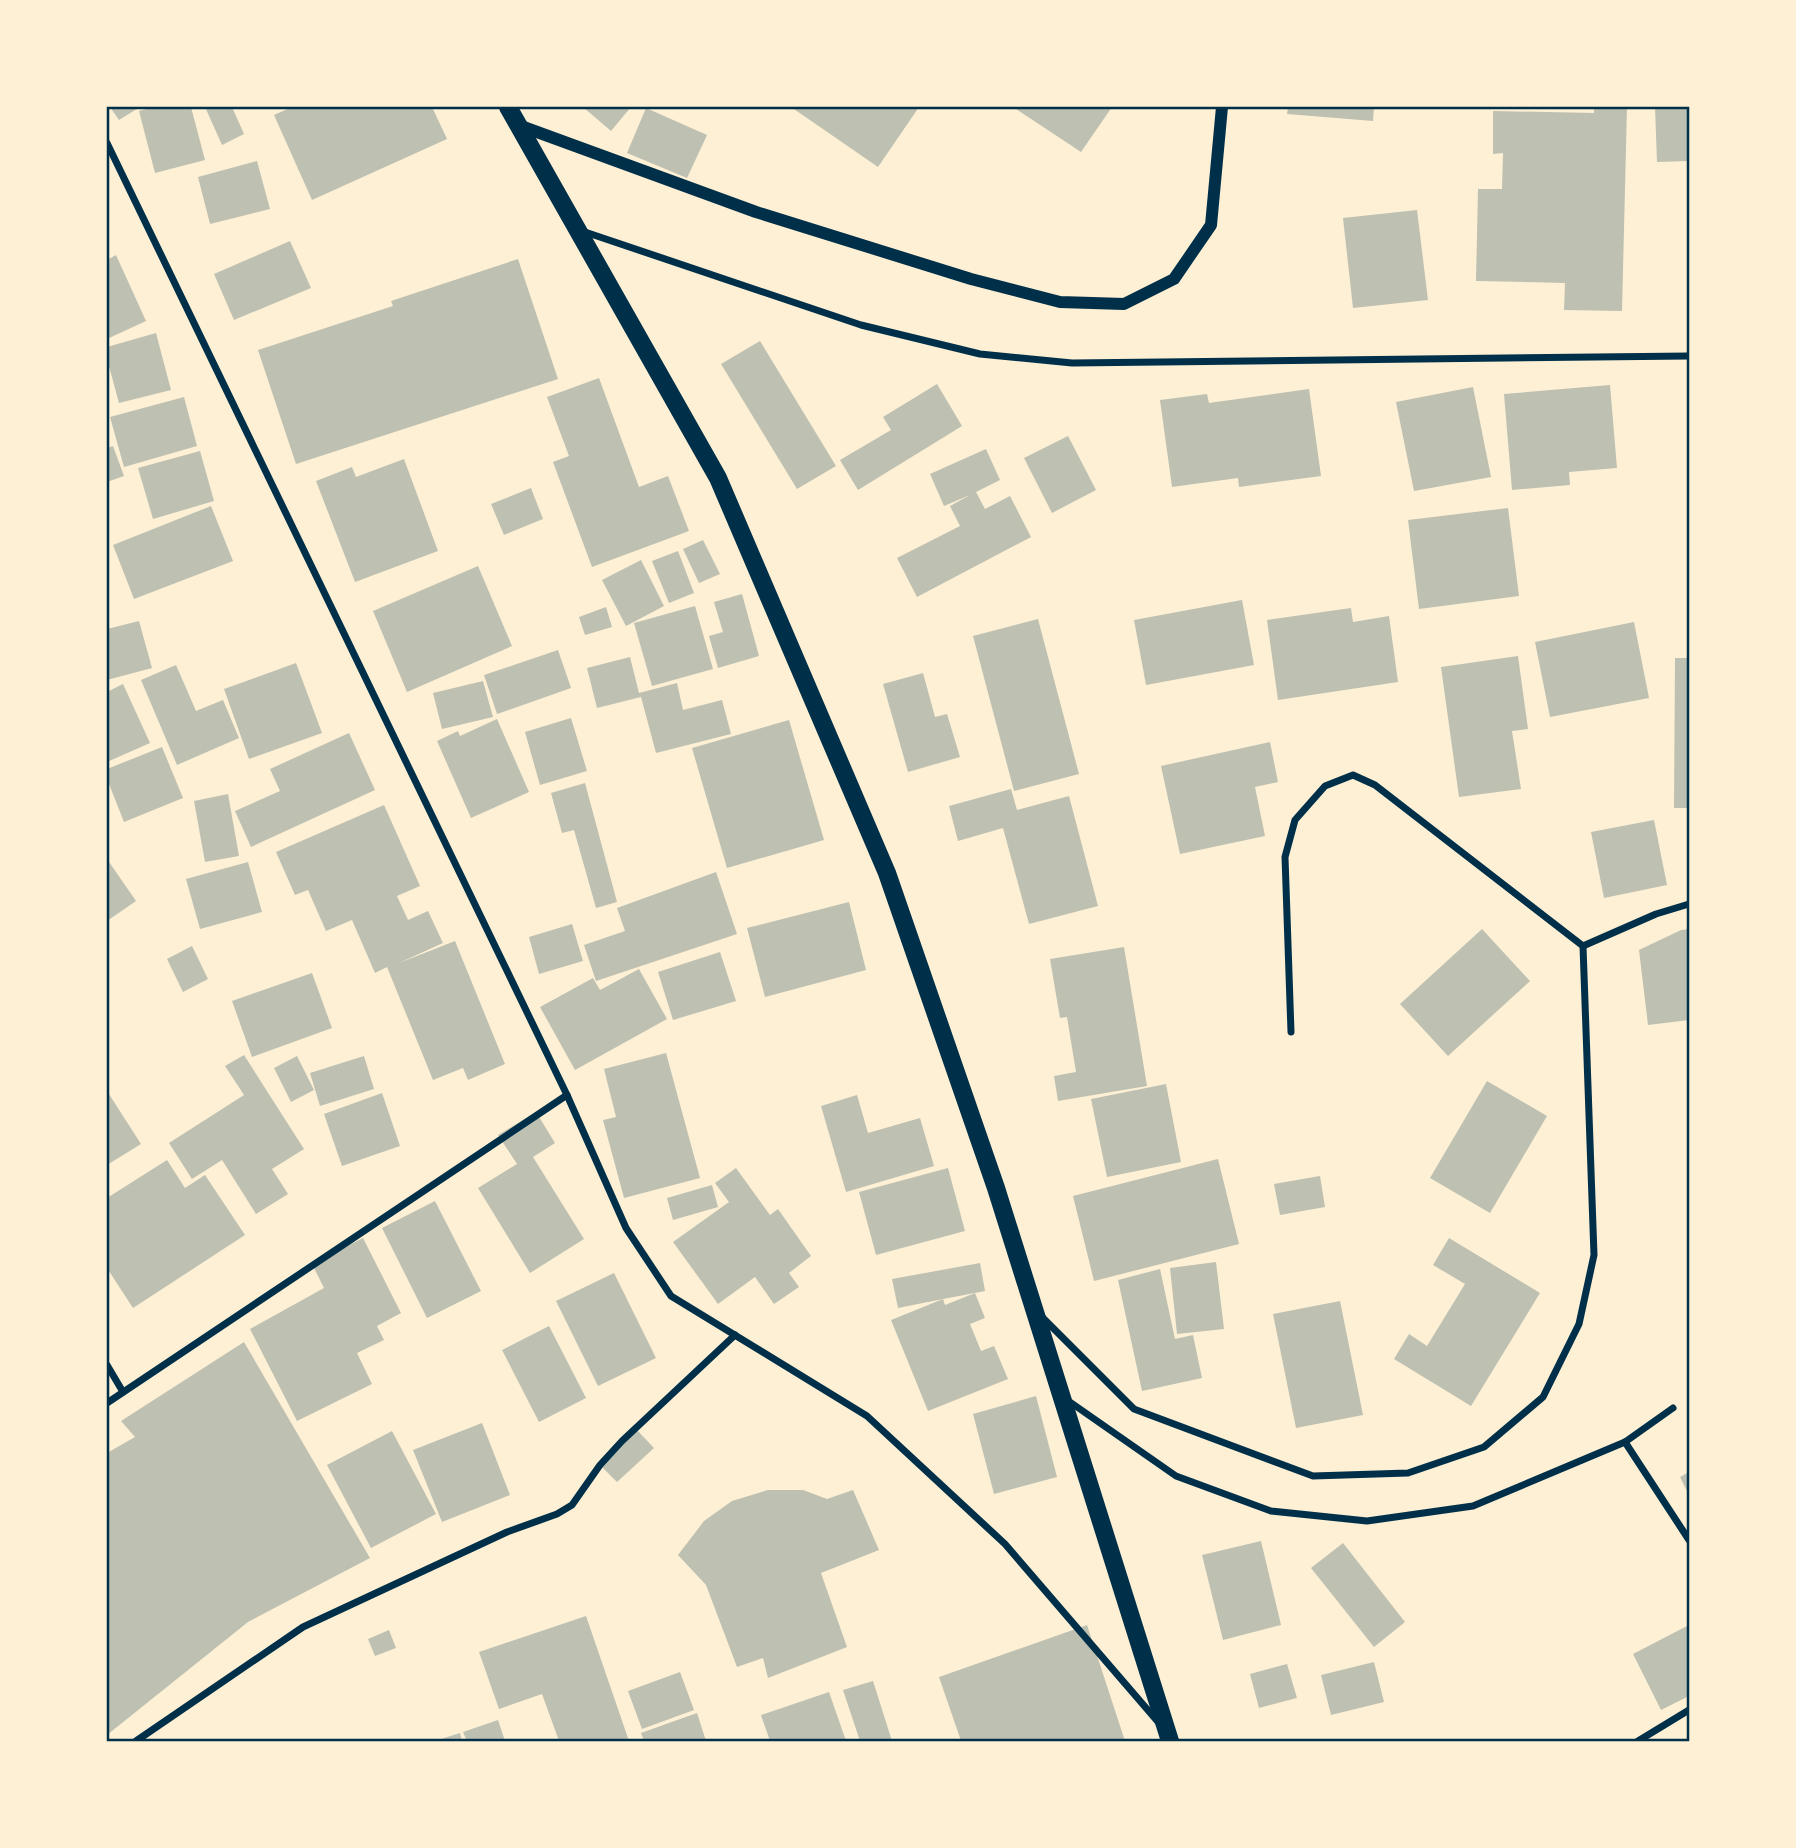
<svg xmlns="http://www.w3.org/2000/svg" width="1796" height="1848" viewBox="0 0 1796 1848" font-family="'Public Sans',sans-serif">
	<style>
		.building { fill: #bec0b2 }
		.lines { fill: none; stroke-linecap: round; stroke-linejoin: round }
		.minor { stroke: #003049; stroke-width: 7 }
		.tertiary { stroke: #003049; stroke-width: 12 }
		.primary { stroke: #003049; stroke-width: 18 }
		.neatline { fill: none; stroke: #003049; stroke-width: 2.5 }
	</style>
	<rect width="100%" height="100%" fill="#fdf0d5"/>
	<!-- building -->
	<g class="building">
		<path d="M110,107H140L119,120Z"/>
		<path d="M154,107H191L205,160L155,173L139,111Z"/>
		<path d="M205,107H232L244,134L222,145Z"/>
		<path d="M292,107H432L447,139L312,200L274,115Z"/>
		<path d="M583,107H631L611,131Z"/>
		<path d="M791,107H919L878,167Z"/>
		<path d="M1013,107H1112L1081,152Z"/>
		<path d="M1288,107H1374L1373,121L1287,114Z"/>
		<path d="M1594,107H1627L1622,311L1564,310L1565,283L1476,281L1478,189H1502L1503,153L1493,154V111L1594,113Z"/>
		<path d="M1655,107H1689V161L1657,162Z"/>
		<path d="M646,108L707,135L687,178L627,153Z"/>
		<path d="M257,161L270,209L210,224L198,177Z"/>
		<path d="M1417,210L1428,300L1353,308L1343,218Z"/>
		<path d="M290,241L311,288L234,320L214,274Z"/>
		<path d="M116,255L146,321L107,339V260Z"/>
		<path d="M518,259L558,379L296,464L258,350L393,306L391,301Z"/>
		<path d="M156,333L171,390L119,403L107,359V347Z"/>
		<path d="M760,341L836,466L797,489L721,364Z"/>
		<path d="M599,378L639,487L668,476L689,531L592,567L553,462L569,456L547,397Z"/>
		<path d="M937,384L962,426L858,490L840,460L891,430L883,417Z"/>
		<path d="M1610,385L1617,468L1569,472L1570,485L1512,490L1504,394Z"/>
		<path d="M1473,387L1491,477L1414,491L1396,402Z"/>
		<path d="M1309,389L1321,476L1239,487L1238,478L1172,487L1160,400L1207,394L1209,403Z"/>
		<path d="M184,397L197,446L124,467L110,417Z"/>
		<path d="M1068,436L1096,490L1052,513L1024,458Z"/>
		<path d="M113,446L124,476L107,482V448Z"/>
		<path d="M986,449L1000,480L976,492L985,509L1010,496L1031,537L917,597L897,558L960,526L950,506L970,495L944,506L930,474Z"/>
		<path d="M200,451L214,501L153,519L138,468Z"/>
		<path d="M404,459L438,551L355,582L316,481L352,467L356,477Z"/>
		<path d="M531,488L543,519L504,535L491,504Z"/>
		<path d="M211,506L233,561L134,599L113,545Z"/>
		<path d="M1508,508L1519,596L1419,609L1408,520Z"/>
		<path d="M703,540L720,574L699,583L683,549Z"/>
		<path d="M678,551L694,593L669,603L652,561Z"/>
		<path d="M641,560L664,606L626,626L602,580Z"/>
		<path d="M478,566L512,646L407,692L373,611Z"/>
		<path d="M742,594L759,656L718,668L709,636L723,632L714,602Z"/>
		<path d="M1242,600L1254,665L1146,685L1134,620Z"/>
		<path d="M695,606L713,669L652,686L634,623Z"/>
		<path d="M606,607L612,627L585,635L579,617Z"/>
		<path d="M1351,608L1353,622L1389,616L1398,682L1278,700L1267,620Z"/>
		<path d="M1038,619L1079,774L1014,791L973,636Z"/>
		<path d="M139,621L152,668L107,680V629Z"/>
		<path d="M1634,622L1649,698L1550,717L1535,642Z"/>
		<path d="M558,650L571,688L497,714L484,675Z"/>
		<path d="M1518,656L1528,729L1512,731L1521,789L1459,797L1441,667Z"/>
		<path d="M630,657L639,693L677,683L683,710L722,700L731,734L656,753L641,697L597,708L587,668Z"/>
		<path d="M1675,658H1689V808H1674Z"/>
		<path d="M296,663L322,733L249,759L224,689Z"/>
		<path d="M176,665L196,711L223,700L239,738L177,765L141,680Z"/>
		<path d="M923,673L935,717L947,714L960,757L908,772L883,684Z"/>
		<path d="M483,681L493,717L442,729L433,693Z"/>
		<path d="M123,684L150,743L107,762V692Z"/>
		<path d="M571,718L587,771L540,785L525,732Z"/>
		<path d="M497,719L529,792L471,818L437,741L458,731L460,736Z"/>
		<path d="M789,720L824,840L727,868L692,748Z"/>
		<path d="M349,733L375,790L251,847L235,811L280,791L270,769Z"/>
		<path d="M1270,742L1278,782L1255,787L1265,836L1180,854L1161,766Z"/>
		<path d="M162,747L183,798L124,822L107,779V769Z"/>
		<path d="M585,783L617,902L596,908L574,830L562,833L551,793Z"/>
		<path d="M1011,789L1017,810L1069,796L1098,906L1029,924L1003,828L958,841L949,806Z"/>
		<path d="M228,794L239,856L205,862L194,801Z"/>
		<path d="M384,805L420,886L397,896L408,920L428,911L443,943L399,963L455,941L505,1064L468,1080L463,1068L433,1080L387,967L375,973L352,920L326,931L308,890L295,895L276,852Z"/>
		<path d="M1654,820L1667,885L1604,898L1591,832Z"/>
		<path d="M107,859L136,901L107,921Z"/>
		<path d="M248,862L262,912L200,929L186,879Z"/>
		<path d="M716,872L737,934L596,981L584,945L625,931L617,908Z"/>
		<path d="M849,902L866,970L765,997L747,928Z"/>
		<path d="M572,924L583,961L539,974L529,937Z"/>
		<path d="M1482,929L1530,981L1448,1056L1400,1004Z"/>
		<path d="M1689,929V1020L1648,1025L1639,950L1681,930Z"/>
		<path d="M192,946L208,979L183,992L167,959Z"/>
		<path d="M1124,947L1147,1086L1058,1101L1054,1076L1076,1072L1067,1017L1060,1018L1050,959Z"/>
		<path d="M720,952L736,1001L673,1020L658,972Z"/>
		<path d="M639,969L667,1019L575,1070L540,1007L593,978L600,990Z"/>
		<path d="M312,973L332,1028L252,1057L232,1001Z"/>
		<path d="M666,1053L700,1178L624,1198L603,1120L616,1117L604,1069Z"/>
		<path d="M244,1055L304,1149L272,1169L288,1194L256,1214L222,1160L192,1179L169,1143L244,1095L225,1066Z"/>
		<path d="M297,1056L314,1090L291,1102L274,1068Z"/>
		<path d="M364,1056L374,1089L320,1106L310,1073Z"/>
		<path d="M1487,1081L1547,1116L1490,1213L1430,1178Z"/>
		<path d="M1166,1084L1181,1162L1107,1177L1091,1099Z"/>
		<path d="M107,1091L141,1144L107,1165Z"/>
		<path d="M382,1093L400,1146L342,1166L324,1114Z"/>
		<path d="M857,1095L868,1133L920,1118L934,1166L846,1192L821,1106Z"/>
		<path d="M536,1112L555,1143L533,1157L584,1239L530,1273L478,1188L517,1164L498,1135Z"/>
		<path d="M1218,1159L1239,1244L1094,1281L1073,1196Z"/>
		<path d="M167,1160L185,1188L205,1175L245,1235L133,1308L107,1268V1198Z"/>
		<path d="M736,1168L770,1215L778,1209L811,1256L789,1273L799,1287L774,1304L755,1277L718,1304L673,1242L729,1202L715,1183Z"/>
		<path d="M948,1168L965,1231L876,1255L859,1192Z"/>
		<path d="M1320,1176L1325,1207L1280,1215L1274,1184Z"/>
		<path d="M712,1185L718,1207L673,1220L667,1198Z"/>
		<path d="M435,1201L481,1291L427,1318L382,1228Z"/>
		<path d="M363,1238L401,1313L377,1326L384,1340L357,1353L372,1384L297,1421L250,1329L324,1288L312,1264Z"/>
		<path d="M1449,1238L1540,1293L1471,1406L1394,1359L1409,1334L1427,1346L1465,1284L1433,1265Z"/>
		<path d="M1216,1262L1224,1329L1177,1334L1170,1268Z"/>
		<path d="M980,1263L985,1291L943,1299L945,1305L975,1293L985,1318L970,1324L981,1351L994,1346L1008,1379L928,1411L891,1320L943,1299L898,1308L892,1279Z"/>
		<path d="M1160,1269L1175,1339L1193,1335L1202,1378L1142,1391L1118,1280Z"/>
		<path d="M614,1273L656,1358L598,1386L556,1301Z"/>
		<path d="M1340,1301L1363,1415L1296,1428L1273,1314Z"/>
		<path d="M549,1326L586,1398L539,1422L502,1350Z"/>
		<path d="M244,1342L370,1558L248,1622L107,1735V1453L135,1437L121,1421Z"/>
		<path d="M1036,1396L1057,1477L994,1494L973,1414Z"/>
		<path d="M482,1423L510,1495L442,1522L413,1450Z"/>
		<path d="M635,1428L654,1448L617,1482L598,1463Z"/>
		<path d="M392,1431L436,1514L371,1548L327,1465Z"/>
		<path d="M1689,1472V1495L1680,1477Z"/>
		<path d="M768,1490H803L827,1499L853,1490L879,1550L821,1573L847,1647L768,1678L763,1658L737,1667L706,1585L678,1555L704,1521L732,1501Z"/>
		<path d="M1261,1541L1281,1625L1223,1640L1202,1555Z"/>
		<path d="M1343,1543L1405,1622L1374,1647L1311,1568Z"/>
		<path d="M586,1616L629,1741H559L542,1694L499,1709L479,1652Z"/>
		<path d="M1087,1625L1125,1741H961L939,1677Z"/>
		<path d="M1689,1625V1696L1661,1710L1633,1654Z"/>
		<path d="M389,1630L396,1648L375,1656L368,1639Z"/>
		<path d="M1374,1662L1384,1702L1331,1715L1321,1675Z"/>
		<path d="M1287,1664L1297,1698L1259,1708L1250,1674Z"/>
		<path d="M680,1672L694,1710L642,1729L628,1691Z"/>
		<path d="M873,1681L892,1741H860L843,1690Z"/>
		<path d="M829,1692L846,1741H770L761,1715Z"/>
		<path d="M697,1713L706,1741H644L641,1733Z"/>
		<path d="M498,1720L505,1741H467L463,1732Z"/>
		<path d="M460,1733L462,1741H435Z"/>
	</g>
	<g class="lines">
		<!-- minor -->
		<g class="minor">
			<path d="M107,143L567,1095L626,1228L671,1296L867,1416L1005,1544L1159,1723"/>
			<path d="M582,231L861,325L980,354L1072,363L1689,356"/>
			<path d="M1583,946L1656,914L1689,904"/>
			<path d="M1041,1316L1134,1409L1313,1476L1408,1473L1484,1447L1543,1397L1579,1324L1594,1255L1583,946L1375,785L1353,775L1325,786L1295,820L1285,857L1291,1032"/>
			<path d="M107,1365L123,1392"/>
			<path d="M1067,1400L1176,1476L1271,1511L1367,1521L1473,1506L1625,1442L1673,1408"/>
			<path d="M107,1403L567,1095"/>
			<path d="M1625,1442L1689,1540"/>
			<path d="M136,1741L303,1627L507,1532L557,1514L572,1505L600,1465L622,1441L735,1335"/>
			<path d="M1638,1741L1689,1710"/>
		</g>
		<!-- tertiary -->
		<path class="tertiary" d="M518,125L756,212L971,279L1060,302L1124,304L1174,279L1211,225L1222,107"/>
		<!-- primary -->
		<path class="primary" d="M508,107L718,478L887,873L996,1188L1170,1741"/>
	</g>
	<!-- border -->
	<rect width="1796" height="1848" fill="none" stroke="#fdf0d5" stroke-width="217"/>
	<rect x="108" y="108" width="1580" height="1632" class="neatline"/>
</svg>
